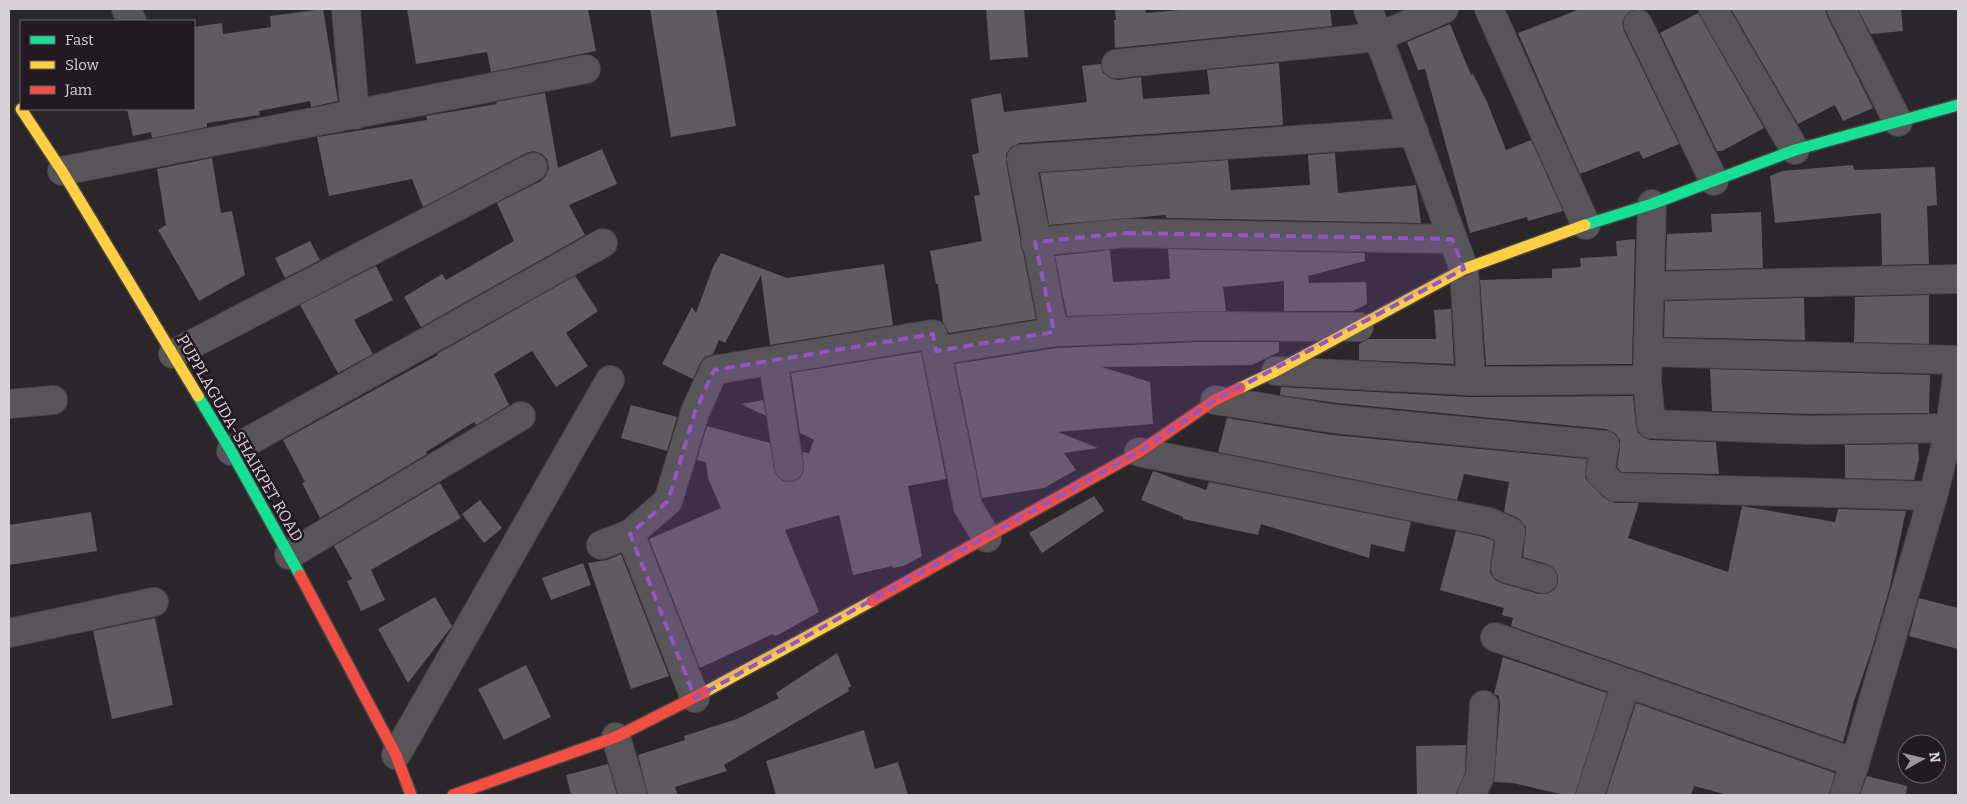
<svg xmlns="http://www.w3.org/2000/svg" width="1967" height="804" viewBox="0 0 1967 804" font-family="Bitter,serif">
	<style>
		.building { fill: #5f5b5f }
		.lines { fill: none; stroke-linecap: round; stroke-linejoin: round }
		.street-casing { stroke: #464246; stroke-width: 30 }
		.fast-casing { stroke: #464246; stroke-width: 14 }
		.slow-casing { stroke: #464246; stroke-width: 14 }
		.jam-casing { stroke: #464246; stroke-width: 14 }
		.street { stroke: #585558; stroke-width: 28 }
		.fast { stroke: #16e098; stroke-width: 11 }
		.slow { stroke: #ffcf43; stroke-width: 11 }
		.jam { stroke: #f24e42; stroke-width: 11 }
		.marked { fill: #9256c5; fill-opacity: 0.2; stroke: #9256c5; stroke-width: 4; stroke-dasharray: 10 6; stroke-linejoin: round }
		.labels { text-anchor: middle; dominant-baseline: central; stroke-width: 5; stroke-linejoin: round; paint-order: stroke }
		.street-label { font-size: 16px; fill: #d8d2d7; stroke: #231a21 }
	</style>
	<rect width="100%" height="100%" fill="#2a262a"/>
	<!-- building -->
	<g class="building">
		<path d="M323,9L338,101L311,107L310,101L259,111L260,115L207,123V127L152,138L151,132L133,136L127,109H194V27L222,23L223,34L271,27L270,16Z"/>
		<path d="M407,9H588L596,51L491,72L487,52L416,64Z"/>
		<path d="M650,9H716L736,126L671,137Z"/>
		<path d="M986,9H1024L1028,57L990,60Z"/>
		<path d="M1115,9H1145L1146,13L1191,9H1330L1332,26L1115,48L1114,20H1116Z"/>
		<path d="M1580,9H1635L1625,16L1622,23L1624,31L1679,144L1643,159L1639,151L1580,174L1518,33Z"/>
		<path d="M1731,9H1825L1827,16L1873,108L1843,121L1835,105L1798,124Z"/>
		<path d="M1858,9H1901L1903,31L1871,34Z"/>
		<path d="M1698,13L1764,128L1722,151H1717L1660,33Z"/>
		<path d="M1450,24L1471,75L1473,74L1487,102L1506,150L1531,140L1563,211L1528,221L1527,217L1470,233L1425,69L1418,70L1407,42Z"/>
		<path d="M1279,63L1283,125L1020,143L1011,147L1006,154V162L1020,238V244L1023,252L1036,319L949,333L943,323L938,284H936L930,251L982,241L974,196L980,195L972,155L979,153L971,99L1001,93L1004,112L1087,102L1082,66L1101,64L1103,73L1110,78L1118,80L1141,77L1143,99L1210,94L1207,70Z"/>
		<path d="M545,93L558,168L602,149L617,184L569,205L585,235L421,327L404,297L442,274L446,280L514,241L497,203L541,181L546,176L549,168L547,159L542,154L534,151L526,153L423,207L412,179L329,196L317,137L427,120L426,116L497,104L496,102Z"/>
		<path d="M1335,153L1338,193L1416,185L1421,223L1166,218V215L1049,225L1040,173L1228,160L1231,190L1310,185L1308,155Z"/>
		<path d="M212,158L221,213L232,211L245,275L199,301L158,230L166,225L157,169Z"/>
		<path d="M1853,165L1854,170L1935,167L1937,205L1927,206L1929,264L1882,265L1881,213L1775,223L1770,176L1782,171Z"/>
		<path d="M1761,212L1763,268L1666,270L1667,234L1712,232L1711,214Z"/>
		<path d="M1635,239L1632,364L1486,365L1480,280L1552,278V269L1581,267L1580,258L1617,256L1616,241Z"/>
		<path d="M310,241L320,260L285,278L275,258Z"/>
		<path d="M1168,249L1365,253V261L1308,276L1309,283L1366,282L1367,304L1353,311H1284V281L1223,287L1226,311L1067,316L1055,256L1110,250L1113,282L1170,279Z"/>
		<path d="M721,253L787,278L884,264L893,325L770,345L761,275L725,343L719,340L713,354L705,357L700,363L693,379L662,364L692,307L696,313L713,267Z"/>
		<path d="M376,266L393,300L354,320L373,354L338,373L300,305Z"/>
		<path d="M575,276L598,311L566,333L588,366L556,387L532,351L494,374L509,405L476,425L474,422L426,452L427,454L320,518L302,483L305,482L283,440L438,355L437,354Z"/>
		<path d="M1929,295V344L1854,342L1855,297Z"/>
		<path d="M1804,298L1805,340L1664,337L1665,301Z"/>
		<path d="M1451,309L1454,364L1359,360V344L1368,339H1436L1434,310Z"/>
		<path d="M1200,342H1279V352L1252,365L1102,367L1150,382L1153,424L1058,432L1098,448L1064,453L1076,470L1044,488L982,498L955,364L1056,348Z"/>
		<path d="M921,352L946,479L908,486L922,556L904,566L893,568L892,566L853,575L839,515L785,530L819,612L778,635L774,636L773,634L700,668L649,539L721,508L708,478L706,462L697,460L707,426L770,443L774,469L777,476L783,481L792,482L799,479L803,473L804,465L802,452L809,453L814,440L800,433L791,373Z"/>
		<path d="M1710,369L1930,375L1929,413L1808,414L1712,411Z"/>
		<path d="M1281,387L1470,397L1633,396L1636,426L1638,433L1643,437L1650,440L1716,442L1719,474L1621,472L1617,467L1620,448V440L1615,433L1606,429L1337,403L1280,395Z"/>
		<path d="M763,400L766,416L741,404Z"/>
		<path d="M631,405L677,417L667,451L621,438Z"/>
		<path d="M1227,418L1333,435L1587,459L1585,478L1604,498L1615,503H1639L1628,538L1728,572L1742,506L1835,522L1838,509L1906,511L1889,590L1871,652L1854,701L1843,742L1511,626L1513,618L1502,615L1504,608L1440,590L1456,531L1484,537L1494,541L1490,566V573L1495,580L1501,583L1539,594H1547L1554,590L1558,583V576L1555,569L1547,564L1523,557L1526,527L1518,518L1504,512L1509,482L1464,474L1457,500L1218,452Z"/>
		<path d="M1918,444L1919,459L1914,480L1845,478V445Z"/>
		<path d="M1153,471L1206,490L1209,482L1411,522L1404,552L1371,544L1369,558L1261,524L1258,535L1183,519V517L1141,500Z"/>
		<path d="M440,483L461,518L371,570L385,600L361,611L347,581L352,579L334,546Z"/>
		<path d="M1094,496L1104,511L1042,553L1029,533Z"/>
		<path d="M480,500L502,528L484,543L462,514Z"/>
		<path d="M91,512L97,551L9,565V525Z"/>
		<path d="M621,554L669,676L631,689L588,563L607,560Z"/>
		<path d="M583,563L591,585L551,600L542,578Z"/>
		<path d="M435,597L452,626L408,683L378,629Z"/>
		<path d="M1919,598L1958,608V649L1909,636Z"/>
		<path d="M155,618L173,705L112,719L93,631Z"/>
		<path d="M837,653L851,686L848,688L849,691L724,765L727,771L675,787L678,795H648L638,755L685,740L684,736L737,719L779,698L776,693Z"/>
		<path d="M1503,657L1607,693L1575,795H1564L1513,783L1494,782L1500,706L1499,696L1494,694Z"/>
		<path d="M526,665L551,717L504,740L478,689Z"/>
		<path d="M1636,703L1835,773L1829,795H1728L1694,786L1691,795H1606Z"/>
		<path d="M864,730L875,769L898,762L908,795H776L766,761Z"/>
		<path d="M1466,745L1465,772L1456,795H1417L1416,746Z"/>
		<path d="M608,764L617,795H571L566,775Z"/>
		<path d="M1867,776L1907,786L1906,795H1860Z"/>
	</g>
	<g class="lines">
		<!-- street casing -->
		<g class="street-casing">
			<g id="street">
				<path d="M126,9L132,21"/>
				<path d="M346,9L355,115"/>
				<path d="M1368,9L1464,269L1471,381"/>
				<path d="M1489,9L1586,225"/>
				<path d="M1713,9L1795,150"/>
				<path d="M1841,9L1898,122"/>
				<path d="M1638,24L1714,181"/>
				<path d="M1116,64L1378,37L1444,9"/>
				<path d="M62,171L586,69"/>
				<path d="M1652,204L1647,380L1651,424L1808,430L1950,428"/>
				<path d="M1035,242L1126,233L1452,239"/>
				<path d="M1650,286L1958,279"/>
				<path d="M1054,332L1021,159L1414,132"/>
				<path d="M936,351L1054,332L1200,326L1359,327"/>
				<path d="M1648,352L1958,360"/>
				<path d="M173,354L533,167"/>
				<path d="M773,361L789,467"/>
				<path d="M1276,371L1471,381L1647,380"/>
				<path d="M1215,400L1335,419L1605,445L1600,473L1615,487L1933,496"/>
				<path d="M9,404L53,400"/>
				<path d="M231,451L603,243"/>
				<path d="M1139,452L1489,522L1511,532L1505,568L1543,579"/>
				<path d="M630,534L695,698"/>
				<path d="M601,545L630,534L668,501L695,412L714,370L933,334L968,507L987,538"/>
				<path d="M289,555L521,416"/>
				<path d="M9,633L154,602"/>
				<path d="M1495,637L1855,763"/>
				<path d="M616,737L633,795"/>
				<path d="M396,755L610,380"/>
				<path d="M1471,795L1480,776L1484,705"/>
				<path d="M1590,795L1626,683"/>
				<path d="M1844,795L1855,763L1933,496L1950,428L1958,368"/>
			</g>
		</g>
		<!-- fast casing -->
		<g class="fast-casing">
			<g id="fast">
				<path d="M1585,225L1652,204L1795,150L1958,105"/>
				<path d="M198,396L231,451L300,575"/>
			</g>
		</g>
		<!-- slow casing -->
		<g class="slow-casing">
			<g id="slow">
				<path d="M21,109L62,171L198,396"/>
				<path d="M1240,388L1276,371L1464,269L1585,225"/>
				<path d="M705,692L872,601"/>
			</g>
		</g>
		<!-- jam casing -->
		<g class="jam-casing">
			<g id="jam">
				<path d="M300,575L396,755L411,795"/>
				<path d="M872,601L1139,452L1215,400L1240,388"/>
				<path d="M453,795L616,737L705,692"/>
			</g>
		</g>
		<!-- street -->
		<use href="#street" class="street"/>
		<!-- fast -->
		<use href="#fast" class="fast"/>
		<!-- slow -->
		<use href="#slow" class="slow"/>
		<!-- jam -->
		<use href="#jam" class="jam"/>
	</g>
	<!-- marked area -->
	<path class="marked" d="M1126,233L1452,239L1464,269L1215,400L1139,452L695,698L630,534L668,501L695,412L714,370L933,334L936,351L1054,332L1035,242Z"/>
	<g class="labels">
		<!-- street labels -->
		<g class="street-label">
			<text transform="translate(240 438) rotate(60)">PUPPLAGUDA-SHAIKPET ROAD</text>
		</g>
	</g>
	<!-- border -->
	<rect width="1967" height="804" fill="none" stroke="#d8d2d7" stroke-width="20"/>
	<!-- legend -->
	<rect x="20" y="20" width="175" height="90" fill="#231a21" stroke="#6b646a"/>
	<rect x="30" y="36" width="25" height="8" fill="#16e098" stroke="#6b646a"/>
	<text x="65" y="45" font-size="15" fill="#d8d2d7">Fast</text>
	<rect x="30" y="61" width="25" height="8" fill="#ffcf43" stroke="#6b646a"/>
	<text x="65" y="70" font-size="15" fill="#d8d2d7">Slow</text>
	<rect x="30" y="86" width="25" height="8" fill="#f24e42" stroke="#6b646a"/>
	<text x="65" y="95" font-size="15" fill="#d8d2d7">Jam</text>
	<!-- north arrow -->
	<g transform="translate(1922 759) rotate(82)"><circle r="24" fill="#231a21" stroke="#6b646a"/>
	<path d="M0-4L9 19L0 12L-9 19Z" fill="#9b969a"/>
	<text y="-8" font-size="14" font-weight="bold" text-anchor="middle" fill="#d8d2d7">N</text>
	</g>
</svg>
